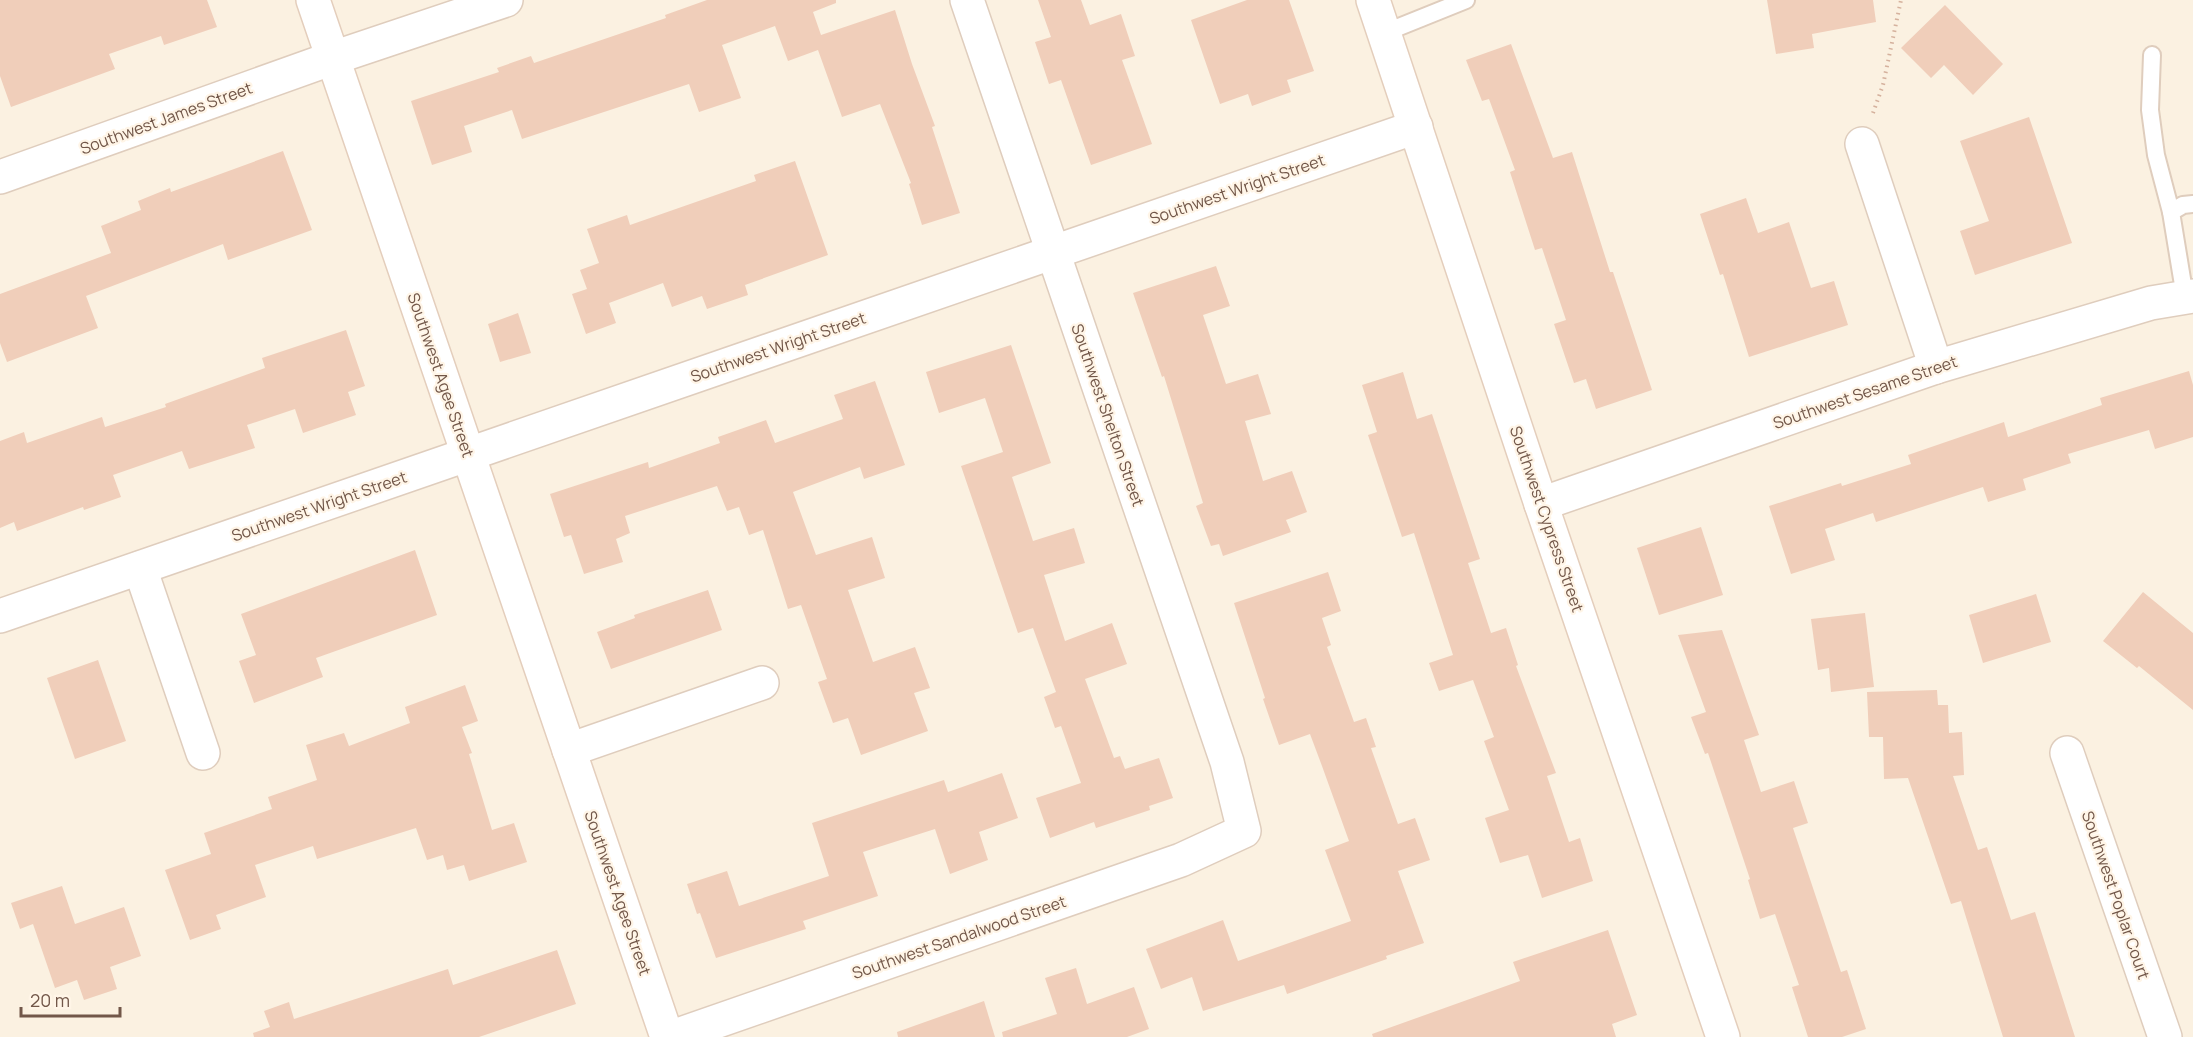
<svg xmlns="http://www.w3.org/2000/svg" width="2193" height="1037" viewBox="0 0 2193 1037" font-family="Manrope,sans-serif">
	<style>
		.building { fill: #f0ceba }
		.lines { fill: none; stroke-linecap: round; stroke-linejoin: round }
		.lane-casing { stroke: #dfcdbd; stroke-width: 20 }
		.street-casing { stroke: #dfcdbd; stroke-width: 36 }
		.secondary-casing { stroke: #e4cebc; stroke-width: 36 }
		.path { stroke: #d5b19d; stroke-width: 4; stroke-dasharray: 1.5 4.5; stroke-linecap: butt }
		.lane { stroke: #fff; stroke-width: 16 }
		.street { stroke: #fff; stroke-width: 33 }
		.secondary { stroke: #fff; stroke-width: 33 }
		.labels { text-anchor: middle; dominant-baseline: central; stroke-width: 4.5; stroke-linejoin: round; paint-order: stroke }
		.street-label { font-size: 16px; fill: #725749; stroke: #fff5e7 }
	</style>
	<rect width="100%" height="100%" fill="#fbf1e1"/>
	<!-- building -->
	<g class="building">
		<path d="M0,0H207L217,27L164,45L161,36L109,54L115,69L11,107L0,76Z"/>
		<path d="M707,0H836V3L813,12L821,35L895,10L912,64L935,126L932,127L960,213L922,225L909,184L911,183L880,104L842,117L818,50L788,61L775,26L722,45L741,98L699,112L689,84L522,139L512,110L464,126L472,152L432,165L411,101L499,72L497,68L531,56L534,63L666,18L665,15Z"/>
		<path d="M1038,0H1081L1090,25L1121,14L1135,56L1122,60L1152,144L1091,165L1061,80L1049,84L1035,42L1051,37Z"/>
		<path d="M1247,0H1289L1314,71L1287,80L1291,92L1252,106L1248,94L1220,104L1191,20Z"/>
		<path d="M1767,0H1873L1876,22L1812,34L1814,48L1776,54Z"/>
		<path d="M1945,5L2003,64L1973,95L1944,65L1931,78L1901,48Z"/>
		<path d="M1511,44L1553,158L1572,152L1610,272H1613L1652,390L1596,409L1586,379L1574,383L1554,324L1566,320L1542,248L1535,250L1510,172L1515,170L1489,99L1482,101L1466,60Z"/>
		<path d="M2029,117L2072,243L1975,275L1960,231L1989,221L1960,141Z"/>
		<path d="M283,151L312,230L228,260L223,244L86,296L98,328L7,362L0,343V294L111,253L101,226L141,210L138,201L170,188L171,192Z"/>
		<path d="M795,161L828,255L745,285L748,295L707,309L702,296L672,307L663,283L609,303L616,323L586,334L572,294L587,289L580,270L599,263L587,229L627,215L630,225L756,181L754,175Z"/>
		<path d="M1746,198L1758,233L1789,222L1811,288L1834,281L1848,325L1749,357L1723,274L1720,275L1700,214Z"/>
		<path d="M1216,266L1230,306L1203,315L1226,384L1258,374L1271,414L1245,421L1263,481L1292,471L1307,512L1286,520L1291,532L1223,556L1219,544L1211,546L1196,506L1203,503L1164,376L1162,377L1133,293Z"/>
		<path d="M518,313L531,353L500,362L488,324Z"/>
		<path d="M346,330L365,386L348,392L356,415L303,433L295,409L247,425L255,448L189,469L182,451L113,475L121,497L84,510L83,507L17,531L14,522L0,528V441L24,432L27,443L102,417L105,427L166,407L165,404L265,368L262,358Z"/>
		<path d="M1011,345L1051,463L1012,477L1033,541L1074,528L1085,563L1044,575L1065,641L1112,623L1127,664L1085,679L1114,758L1120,756L1125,769L1159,758L1173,798L1149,806L1150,810L1096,828L1094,822L1050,838L1036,798L1081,783L1061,726L1055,728L1044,697L1056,692L1033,628L1018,633L961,466L1003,452L985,398L939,413L926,372Z"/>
		<path d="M2189,371L2193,385V437L2155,449L2149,430L2068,454L2071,463L2023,479L2026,490L1988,502L1983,487L1876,522L1873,513L1825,529L1835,560L1791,574L1769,506L1841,483L1842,486L1911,464L1908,455L2004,422L2008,437L2102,405L2100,398Z"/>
		<path d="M1403,372L1417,419L1432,414L1480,559L1468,563L1491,633L1506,628L1518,665L1516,666L1556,773L1547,776L1569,842L1580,838L1593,881L1542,898L1528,855L1500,863L1485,818L1509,810L1484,741L1494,737L1473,680L1439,691L1429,663L1453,655L1414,533L1402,537L1368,435L1377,432L1362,385Z"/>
		<path d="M875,381L905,465L864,479L860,467L793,492L816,555L872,537L885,578L848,590L873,662L915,647L930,688L914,693L928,731L861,755L848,718L833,723L818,682L827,679L801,605L788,609L763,530L749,535L739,507L727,511L717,486L625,516L630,533L616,539L623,562L584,574L571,535L564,537L550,494L648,462L649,468L720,443L718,437L766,420L775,443L843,419L834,395Z"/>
		<path d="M1701,527L1723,595L1659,615L1637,548Z"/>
		<path d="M415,550L437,615L316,658L323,677L254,703L239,661L256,655L241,614Z"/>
		<path d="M1328,572L1341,611L1322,618L1331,645L1327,647L1354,722L1366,718L1376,747L1371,748L1398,824L1415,818L1430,860L1398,871L1424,943L1386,956L1387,959L1287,994L1284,985L1203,1011L1192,977L1161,989L1146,949L1223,920L1238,961L1351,921L1325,850L1349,841L1322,766L1310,734L1279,745L1263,699L1265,698L1234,603Z"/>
		<path d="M708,590L722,630L611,669L597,632L635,618L634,615Z"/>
		<path d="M2143,592L2193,633V710L2139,666L2137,668L2103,641Z"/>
		<path d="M2036,594L2051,642L1983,663L1969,615Z"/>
		<path d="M1865,613L1874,687L1831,692L1829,668L1818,670L1811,619Z"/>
		<path d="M1722,630L1759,735L1744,740L1761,792L1794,781L1808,823L1793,828L1841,972L1847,970L1866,1029L1842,1037H1808L1792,987L1799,985L1775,914L1760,919L1748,880L1750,879L1708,753L1705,754L1691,717L1706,712L1678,635Z"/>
		<path d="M98,660L126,741L75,759L47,678Z"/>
		<path d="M465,685L478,721L462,727L472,753L469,754L492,830L514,823L527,862L469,881L464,865L447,870L443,855L427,860L416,828L317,859L313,846L255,865L266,897L216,915L221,929L190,940L165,870L211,854L204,833L272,809L268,797L317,780L306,745L344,733L349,746L410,723L405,707Z"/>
		<path d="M1937,690L1938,705H1948L1949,733L1962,732L1964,775L1953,776L1978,850L1987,847L2011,920L2035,912L2075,1037H2003L1961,901L1951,904L1908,778L1884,779L1883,737H1869L1867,692Z"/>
		<path d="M1002,773L1018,818L979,832L988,860L950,874L935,829L863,852L878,896L803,921L806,929L716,958L700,913L697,914L687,884L727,871L739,906L829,876L812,823L944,780L948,792Z"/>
		<path d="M62,886L75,924L124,907L141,956L110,967L117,989L84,1000L77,980L55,988L33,924L20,929L11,903Z"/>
		<path d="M1608,930L1637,1015L1612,1024L1616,1037H1373L1372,1034L1520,981L1513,962Z"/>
		<path d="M557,950L576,1004L479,1037H254L253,1033L270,1027L264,1011L289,1002L294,1019L448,969L453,985Z"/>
		<path d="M1076,968L1087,1004L1134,987L1149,1029L1127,1037H1003L1002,1032L1057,1014L1045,978Z"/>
		<path d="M984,1001L995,1037H898L897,1032Z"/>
	</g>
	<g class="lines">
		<!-- lane casing -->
		<g class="lane-casing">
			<g id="lane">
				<path d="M1384,33L1466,0"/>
				<path d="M2152,55L2150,110L2156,155L2171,212"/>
				<path d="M2185,297L2171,212L2183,205L2193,204"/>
			</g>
		</g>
		<!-- street casing -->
		<g class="street-casing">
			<g id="street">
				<path d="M1862,144L1936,367"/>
				<path d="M0,177L333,58L506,0"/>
				<path d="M1541,504L1936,367L2151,303L2193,296"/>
				<path d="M140,568L203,753"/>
				<path d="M0,616L1416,127"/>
				<path d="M569,750L762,683"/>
				<path d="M2067,753L2165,1037"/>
				<path d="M672,1037L1181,860L1244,831L1227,762L967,0"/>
			</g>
		</g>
		<!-- secondary casing -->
		<g class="secondary-casing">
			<g id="secondary">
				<path d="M313,0L667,1037"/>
				<path d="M1373,0L1541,504L1723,1037"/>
			</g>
		</g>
		<!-- path -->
		<path class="path" d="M1873,113L1883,85L1901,0"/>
		<!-- lane -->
		<use href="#lane" class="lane"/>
		<!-- street -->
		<use href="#street" class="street"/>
		<!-- secondary -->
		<use href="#secondary" class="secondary"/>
	</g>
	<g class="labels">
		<!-- street labels -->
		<g class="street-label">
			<text transform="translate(166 118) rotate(-20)">Southwest James Street</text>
			<text transform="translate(1237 189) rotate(-19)">Southwest Wright Street</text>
			<text transform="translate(778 347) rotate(-19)">Southwest Wright Street</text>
			<text transform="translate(441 375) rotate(71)">Southwest Agee Street</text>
			<text transform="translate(1865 392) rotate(-19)">Southwest Sesame Street</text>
			<text transform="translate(1108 415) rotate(71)">Southwest Shelton Street</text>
			<text transform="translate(319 506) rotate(-19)">Southwest Wright Street</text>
			<text transform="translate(1547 519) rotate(71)">Southwest Cypress Street</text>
			<text transform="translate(618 893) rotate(71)">Southwest Agee Street</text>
			<text transform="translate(2116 895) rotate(71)">Southwest Poplar Court</text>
			<text transform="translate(959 937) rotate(-19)">Southwest Sandalwood Street</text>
		</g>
	</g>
	<!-- scale -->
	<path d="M21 1007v9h99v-9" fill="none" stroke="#725749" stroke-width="3"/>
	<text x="30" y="1007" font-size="18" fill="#725749" stroke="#fff5e7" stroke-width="4.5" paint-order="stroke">20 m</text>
</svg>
